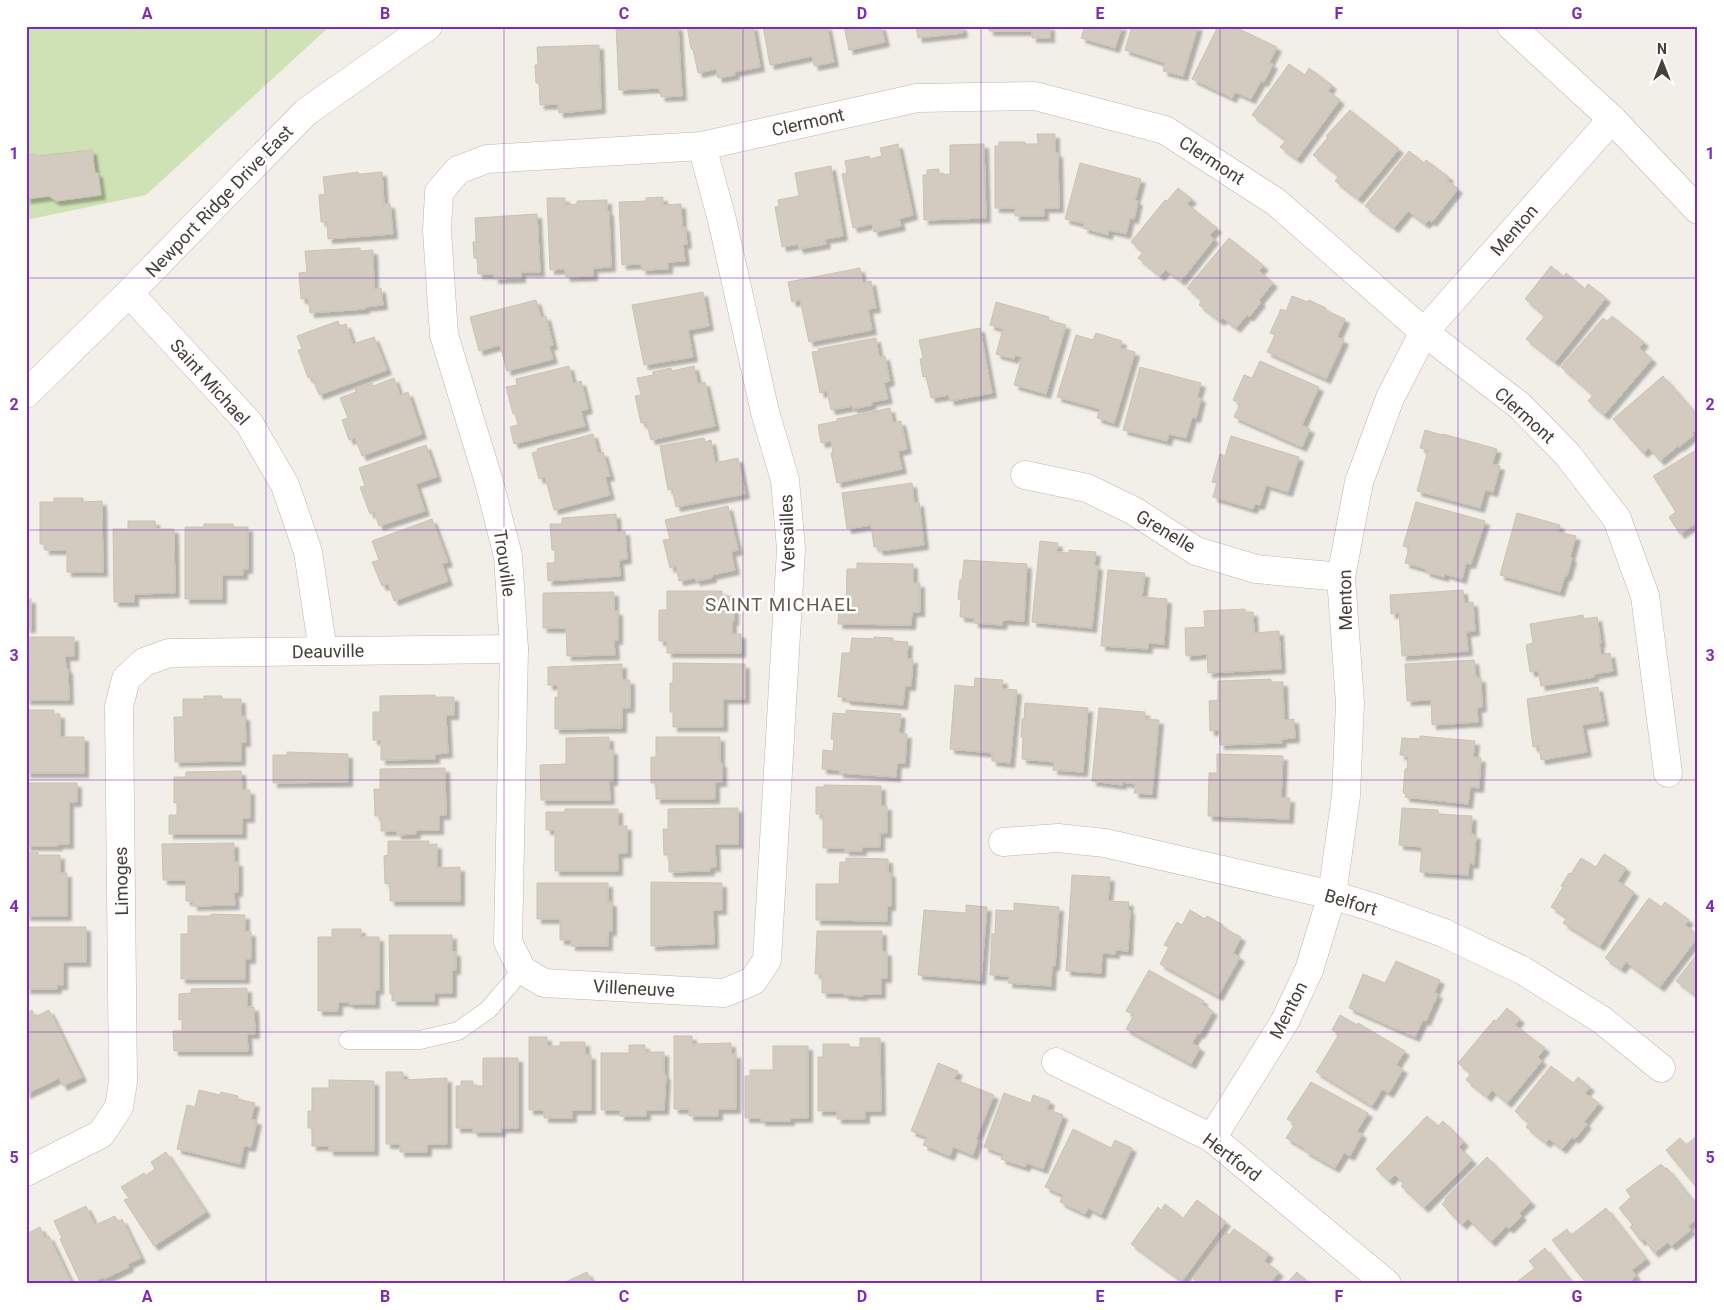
<svg xmlns="http://www.w3.org/2000/svg" width="1724" height="1310" viewBox="0 0 1724 1310" font-family="Roboto,sans-serif">
	<style>
		.green { fill: #cee2b5 }
		.building { fill: #d3cbbf; stroke: #cdc2b3; filter: url(#shadow) }
		.lines { fill: none; stroke-linecap: round; stroke-linejoin: round }
		.service-casing { stroke: #bdb7ac; stroke-width: 19 }
		.minor-casing { stroke: #bdb7ac; stroke-width: 29 }
		.tertiary-casing { stroke: #bdb7ac; stroke-width: 29 }
		.service { stroke: #fff; stroke-width: 18 }
		.minor { stroke: #fff; stroke-width: 28 }
		.tertiary { stroke: #fff; stroke-width: 28 }
		.grid { fill: none; stroke: #7b2cbf; stroke-width: 1; stroke-opacity: 0.55 }
		.labels { text-anchor: middle; dominant-baseline: central; stroke-width: 5; stroke-linejoin: round; paint-order: stroke }
		.street-label { font-size: 18px; fill: #454038; stroke: #fff }
		.neighbourhood-label { font-size: 19px; letter-spacing: 1px; fill: #675d50; stroke: #fff }
		.neatline { fill: none; stroke: #7b2cbf; stroke-width: 2 }
		.grid-label { font-size: 16px; text-anchor: middle; font-weight: bold; fill: #7b2cbf }
	</style>
	<defs>
		<filter id="shadow"><feDropShadow dx="4.5" dy="4.5" stdDeviation="1" flood-color="#0004"/></filter>
	</defs>
	<rect width="100%" height="100%" fill="#f2efe8"/>
	<!-- green -->
	<path class="green" d="M26,26H330L146,195L26,220Z"/>
	<!-- building -->
	<g class="building">
		<path d="M616,26H678L682,96L661,97L660,88L619,90Z"/>
		<path d="M687,26H753L760,67L734,72L735,75L718,78L716,69L698,73L693,49H691Z"/>
		<path d="M763,26H827L834,62L814,66L812,56L770,65Z"/>
		<path d="M844,26H881L885,42L849,50Z"/>
		<path d="M916,26H962L963,33L918,38Z"/>
		<path d="M989,26H1050V38H1032V31H989Z"/>
		<path d="M1085,26H1122L1115,48L1081,38Z"/>
		<path d="M1132,26H1198L1183,76L1163,71L1165,63L1125,50Z"/>
		<path d="M1218,26H1233L1277,47L1269,63L1273,64L1264,82L1261,81L1251,99L1235,92L1232,98L1192,79Z"/>
		<path d="M599,45L601,109L559,113L558,104L540,105L539,83H536L535,65H538L537,47Z"/>
		<path d="M1289,64L1305,75L1309,68L1332,85L1328,91L1340,100L1297,159L1280,147L1286,140L1252,115Z"/>
		<path d="M1350,110L1399,149L1358,199L1335,181L1339,176L1313,155L1328,137L1326,136Z"/>
		<path d="M1037,134H1055V153H1058L1059,208H1044V216H1015V208H995V146H999V142H1025V144H1038Z"/>
		<path d="M898,144L913,215L899,219L901,226L874,232L872,224L853,228L842,174L847,173L845,161L869,156L870,159L882,156L880,148Z"/>
		<path d="M984,144L986,218L924,220L923,175H927V170L939,169V175L950,174V145Z"/>
		<path d="M92,150L95,173H98L101,195L56,201L49,196L26,199V155L35,154L36,156Z"/>
		<path d="M1409,151L1424,163L1426,160L1449,177L1447,180L1458,189L1432,222L1429,220L1425,224L1408,211L1394,228L1365,206Z"/>
		<path d="M1080,163L1141,179L1135,200L1138,201L1134,219L1130,218L1126,234L1109,230L1108,235L1083,228L1085,224L1065,219Z"/>
		<path d="M831,166L843,236L825,239L826,244L799,249L798,244L782,247L775,207L779,206L778,200L799,196L795,173Z"/>
		<path d="M358,172L359,174L382,172L384,204H390L393,234L328,239L327,222H321L319,195L325,194L323,177Z"/>
		<path d="M1178,188L1192,199L1187,204L1217,228L1210,235L1214,239L1181,281L1166,270L1160,276L1138,258L1143,252L1131,242L1165,200L1167,201Z"/>
		<path d="M663,197V205L681,204L682,227H685L687,244H683L685,261L668,262V269L642,270L641,264L622,265L619,202L646,201V198Z"/>
		<path d="M547,198H565V205L577,204V201L607,200V211H609L611,267L593,268V276L566,277L565,269L550,270Z"/>
		<path d="M537,214L540,272H521V278L494,279V274H478L477,258H474L473,242H476L475,218Z"/>
		<path d="M1229,238L1264,266L1259,271L1273,283L1259,300L1261,302L1249,317L1247,315L1236,328L1223,318L1220,321L1199,305L1202,300L1187,288Z"/>
		<path d="M360,248V251L373,250L374,289L381,288L383,305L365,307V309L310,313L308,298L301,299L299,273L307,272L305,251Z"/>
		<path d="M1551,266L1564,277L1566,273L1585,289L1588,284L1606,298L1555,362L1526,339L1545,316L1525,299Z"/>
		<path d="M860,268L863,283L871,281L876,308L868,309L872,330L809,342L800,300L792,302L788,282Z"/>
		<path d="M703,292L709,326L688,330L693,357L644,365L632,305Z"/>
		<path d="M1292,296L1308,302L1309,300L1326,308L1325,310L1345,319L1337,337L1344,340L1326,379L1267,352L1275,335L1270,333L1281,309L1286,311Z"/>
		<path d="M536,300L541,317L546,316L553,345L549,346L553,359L507,371L500,345L479,351L470,317Z"/>
		<path d="M996,302L1049,317L1048,320L1066,325L1046,394L1014,385L1022,357L1015,355L1014,359L996,354L1003,329L990,325Z"/>
		<path d="M1612,316L1644,342L1639,348L1652,359L1604,415L1588,401L1593,395L1561,367L1603,318L1607,321Z"/>
		<path d="M338,321L340,326L346,324L353,344L374,337L387,370L319,395L312,377L308,378L298,350L302,349L297,336Z"/>
		<path d="M980,328L992,393L950,401L949,395L931,398L926,376L923,377L920,359L923,358L919,340Z"/>
		<path d="M1096,333L1122,341L1120,348L1135,352L1114,423L1097,418L1100,409L1057,397L1076,335L1093,340Z"/>
		<path d="M876,338L879,357L885,356L890,381L884,383L888,399L871,402L872,405L853,409V406L831,410L827,391L820,393L812,352L819,351L818,349Z"/>
		<path d="M1260,361L1319,387L1302,425L1310,429L1302,447L1234,417L1240,404L1233,400L1244,375L1252,378Z"/>
		<path d="M569,366L573,384L581,381L588,409L581,411L585,426L514,444L510,427L518,425L515,413L513,414L506,387L517,385L516,379Z"/>
		<path d="M694,366L698,384L705,382L715,426L651,440L646,422L641,423L635,396L641,395L637,378L653,375V372L671,368L672,371Z"/>
		<path d="M1140,367L1201,383L1197,397L1201,398L1196,418L1192,417L1186,438L1169,434L1167,441L1123,430Z"/>
		<path d="M1663,376L1698,416V428L1692,433L1694,435L1679,447L1678,446L1660,461L1649,448L1643,453L1613,419Z"/>
		<path d="M394,378L400,395L408,392L422,434L362,456L355,438L349,440L342,420L348,418L340,398L356,392L355,389L372,383L373,386Z"/>
		<path d="M890,408L893,423L901,421L907,449L898,451L902,469L837,483L831,453H833L831,441L821,443L818,425L837,421V419Z"/>
		<path d="M1425,430L1442,435L1443,434L1497,449L1492,464L1500,466L1493,492L1485,490L1480,508L1417,491L1428,450L1420,448Z"/>
		<path d="M593,434L598,453L603,452L610,476L605,477L610,495L554,510L545,477L539,479L532,453L538,451L537,449Z"/>
		<path d="M1231,436L1299,457L1288,492L1266,485L1260,505L1255,504L1253,509L1213,497L1217,483L1212,482L1220,454L1225,456Z"/>
		<path d="M704,438L705,442L711,440L715,463L738,458L745,494L676,507L672,489L668,490L660,446Z"/>
		<path d="M426,445L437,477L416,484L425,511L379,526L374,512L370,514L360,487L365,486L359,468Z"/>
		<path d="M1698,449V522L1680,534L1669,517L1676,512L1653,476Z"/>
		<path d="M912,483L914,503L919,502L924,545L879,551L878,547H874L871,525L847,529L842,493Z"/>
		<path d="M54,498H83V502L102,501L103,572H67V550H45V544H40V502H54Z"/>
		<path d="M1416,502L1485,521L1471,564L1466,563L1462,579L1445,574L1444,577L1426,572V569L1405,563L1409,548L1403,546Z"/>
		<path d="M728,506L738,550L731,552L735,570L712,575V578L696,581L695,578L679,581L676,566L670,568L663,540L670,539L665,520Z"/>
		<path d="M1517,513L1560,525L1558,532L1576,536L1570,557L1572,558L1567,576L1565,575L1560,592L1500,575Z"/>
		<path d="M616,514L617,532L625,531L627,559L619,560L620,576L548,581L547,563H555V550H552L550,524H562V518Z"/>
		<path d="M432,519L448,562L442,564L448,581L394,601L388,584L382,586L372,562L379,560L372,541Z"/>
		<path d="M128,521H155L156,529H174L175,593L134,594V602H114L113,529H128Z"/>
		<path d="M204,524H233V527H248V569H243V575H222V599H185V527H204Z"/>
		<path d="M1040,541L1058,543L1057,552L1069,553V550L1096,552L1094,565L1098,566L1092,628L1032,622Z"/>
		<path d="M964,560L1027,564L1024,621L1003,620L1002,625L974,623V618L960,617L961,600L958,599L960,580H962Z"/>
		<path d="M857,563L913,564V583H920V612H912L911,625L838,624L839,606H846L847,569H857Z"/>
		<path d="M1108,570L1145,573L1142,597L1167,599L1164,644L1148,643V649L1101,646Z"/>
		<path d="M1463,590L1464,603L1473,602L1475,631L1466,632L1468,651L1402,656L1399,613L1391,614L1390,595Z"/>
		<path d="M667,591H722V596H734V621H732V634H741V653H667V641H659V610H667Z"/>
		<path d="M614,592V611H618V640H614L615,655L567,656L566,628H543V593Z"/>
		<rect x="26" y="599" width="5" height="29"/>
		<path d="M1245,609V612H1253L1254,633L1279,631L1281,669L1208,673L1207,654L1186,656L1185,628L1205,627L1204,611Z"/>
		<path d="M1583,615L1584,619L1597,617L1601,643H1599L1601,655L1610,653L1613,671L1594,674V677L1541,686L1538,671L1530,672L1526,645L1533,643L1530,624Z"/>
		<path d="M26,637H74V656H65L66,669H68L69,700H26Z"/>
		<path d="M874,637L893,638V641L908,642L907,659H913L911,686H905L903,705L846,700V697H838L842,653H850L852,638L874,639Z"/>
		<path d="M1474,660L1476,678H1481L1482,707L1477,708L1478,722L1432,725L1431,700L1407,701L1405,664Z"/>
		<path d="M673,663L745,664V699H723V727H673V712H670V683H673Z"/>
		<path d="M622,664V680H630V708H622V728L555,729V697H558V685H548V667Z"/>
		<path d="M975,678L1003,680L1002,689L1017,690L1010,763L992,761V753L950,749L955,685L974,687Z"/>
		<path d="M1271,679V682H1283L1284,720L1294,719L1295,738L1281,739L1282,743L1220,745L1219,730L1210,731L1209,701L1218,700V681Z"/>
		<path d="M1598,687L1604,721L1582,725L1587,752L1541,760L1539,746L1533,747L1527,699Z"/>
		<path d="M435,695V697H454V715H446L448,753L435,754V759L381,760V740H373V712H380V696Z"/>
		<path d="M204,696H222V699H241V716H245L246,742H241V761L175,762L174,717H183V699H204Z"/>
		<path d="M1025,703L1088,708L1083,772L1053,770L1054,762L1022,759L1023,737H1021L1022,719H1024Z"/>
		<path d="M1099,708L1145,712V719L1159,720L1152,794L1134,793L1135,784L1122,782V785L1092,781Z"/>
		<path d="M26,710H54V714H60V737H84V773H26Z"/>
		<path d="M846,710L901,714L899,733L907,734L905,763H897L896,777L839,773L840,770L822,769L823,750L833,751L834,739H831L833,713L846,714Z"/>
		<path d="M1420,736L1475,741L1473,757L1481,758L1479,788L1470,787L1468,804L1405,797L1406,794L1403,793L1405,769H1407L1408,756L1400,755L1402,738L1420,739Z"/>
		<path d="M609,737V750H613V781H609L610,800H541L540,765L566,764V738Z"/>
		<path d="M656,737H720V763H722V782H715V799H656V783H651V757H656Z"/>
		<path d="M287,752L348,754V782L273,783V755H287Z"/>
		<path d="M1217,754L1283,756L1281,798H1290L1289,819L1208,816L1209,773H1217Z"/>
		<path d="M445,768L446,815H439V830H416V834L397,835V831H381V816H375L374,789H380V769Z"/>
		<path d="M241,771L242,790H250V818H242V834H169V815H177V803H174V777H186V772Z"/>
		<path d="M26,783H77V802H69V844H58V846H26Z"/>
		<path d="M824,785L881,786V806H887V833H880V847H862V851H845V848H823V814H816V787H824Z"/>
		<path d="M738,808V844H715L716,867H710V871L669,872V855H664L663,829H668V809Z"/>
		<path d="M1402,808L1438,810V814L1472,816L1471,834L1476,835L1474,864L1469,863L1468,875L1420,872L1422,847L1399,845Z"/>
		<path d="M565,809H618V826H627V853H618V871H555V830H546V812H565Z"/>
		<path d="M388,841H429V845L437,844V868L460,867V901H390V883L385,884L384,856L388,855Z"/>
		<path d="M234,843V862H238V892H234L235,905L193,906V901H186V880H163L162,844Z"/>
		<path d="M26,852H38V855H60V873H67V916H26Z"/>
		<path d="M1604,854L1626,868L1618,881L1634,892L1600,946L1563,923L1567,917L1551,907L1563,887L1561,886L1569,873L1571,874L1581,858L1596,867Z"/>
		<path d="M846,858L888,859V873H891V906H887V921L816,920V884H839L840,862H846Z"/>
		<path d="M1072,875L1110,877L1108,901L1129,902L1128,910H1130L1128,951L1115,950V954L1102,953L1101,973L1066,971Z"/>
		<path d="M651,882L722,883V910H713L714,944L651,946Z"/>
		<path d="M537,883H608V902H612V931H608V946H571V940H560V919H537Z"/>
		<path d="M1649,898L1661,907L1665,902L1689,920L1685,925L1698,935V937L1660,987L1626,962L1621,969L1605,958Z"/>
		<path d="M1014,903L1059,907L1055,966H1052L1051,986L1008,983L1009,976L990,975L992,934H995L996,910L1014,911Z"/>
		<path d="M966,905L987,907L981,980L918,975L924,910L966,913Z"/>
		<path d="M1190,910L1205,919L1207,916L1223,925L1222,927L1241,937L1233,953L1240,957L1218,996L1160,964L1169,947L1164,945L1177,922L1182,925Z"/>
		<path d="M211,914L245,915V932H251V959H245V979H181V934H188V916H211Z"/>
		<path d="M26,927H86V962H63V985H57V989H26Z"/>
		<path d="M332,929H361V937H379V990H375V1004H349V1002H338V1011H318V937H332Z"/>
		<path d="M817,931H882V951L887,952V978H881V994H863V996L844,995V993H822V974H815Z"/>
		<path d="M389,935H452V952H456V970H452V993H434V1001H392V994H390Z"/>
		<path d="M1698,953V997L1676,981Z"/>
		<path d="M1396,961L1440,980L1434,993L1438,994L1426,1021L1423,1020L1415,1037L1349,1008L1363,974L1385,983Z"/>
		<path d="M1149,970L1204,1001L1201,1004L1213,1011L1200,1034L1198,1033L1192,1043L1200,1048L1191,1064L1126,1029L1134,1015L1126,1011Z"/>
		<path d="M247,988V1007H254L255,1034H247L248,1051H174L173,1031H182V1019L179,1020V994L191,993V989Z"/>
		<path d="M1507,1008L1520,1019L1515,1025L1545,1048L1538,1057L1542,1061L1507,1103L1492,1090L1487,1097L1466,1080L1471,1073L1458,1063L1494,1020L1496,1021Z"/>
		<path d="M32,1010L35,1017L49,1010L82,1077L63,1086L59,1078L26,1094V1013Z"/>
		<path d="M1340,1015L1357,1025L1358,1023L1405,1051L1396,1065L1403,1069L1389,1093L1382,1089L1372,1106L1316,1072L1339,1034L1332,1030Z"/>
		<path d="M674,1036H692V1044L731,1043V1054H736V1109H718V1116H689V1109H674Z"/>
		<path d="M529,1037H547V1046H560V1042H585V1055H591V1110H572V1118H544V1110H529Z"/>
		<path d="M860,1038H880L881,1111H865V1119H837V1111H818V1057H823V1044H849V1047H860Z"/>
		<path d="M629,1045H645V1052H664V1075H666L664,1110H646V1116H620V1110H601V1053H629Z"/>
		<path d="M773,1046H808V1118H790V1121H761V1118H745V1076H750V1070H773Z"/>
		<path d="M483,1058H518V1128H501V1132H473V1128H456V1086H461V1081H473V1086H483Z"/>
		<path d="M938,1063L958,1071L954,1079L994,1095L976,1139L978,1140L973,1155L953,1147L950,1156L923,1145L927,1137L911,1131Z"/>
		<path d="M1551,1066L1573,1083L1578,1077L1590,1087L1585,1093L1599,1103L1584,1122L1587,1124L1575,1139L1572,1137L1562,1149L1549,1139L1546,1143L1526,1127L1529,1123L1515,1111Z"/>
		<path d="M386,1072H403V1080L447,1078V1144H427V1152H400V1144H386Z"/>
		<path d="M329,1080L374,1081V1151H329V1146H312V1128H308V1111H312V1088H329Z"/>
		<path d="M1311,1082L1368,1113L1357,1131L1362,1134L1350,1156L1344,1153L1335,1168L1305,1151V1149L1286,1138L1295,1124L1287,1119Z"/>
		<path d="M199,1090L220,1095L221,1092L238,1096L237,1099L255,1103L251,1119L257,1121L251,1147L244,1146L240,1164L177,1149L187,1105L195,1107Z"/>
		<path d="M1004,1093L1031,1103L1033,1095L1050,1101L1047,1109L1063,1115L1043,1169L1027,1163L1025,1167L1001,1159L1003,1154L984,1147Z"/>
		<path d="M1427,1116L1438,1126L1443,1121L1464,1142L1459,1147L1472,1160L1424,1208L1401,1186L1404,1183L1395,1175L1389,1181L1376,1169Z"/>
		<path d="M1073,1129L1111,1148L1115,1140L1132,1148L1101,1215L1088,1208L1085,1214L1060,1202L1063,1195L1045,1187Z"/>
		<path d="M1698,1135V1189L1666,1150L1680,1138L1686,1145Z"/>
		<path d="M166,1152L206,1212L154,1246L124,1200L129,1198L121,1187L144,1173L146,1175L155,1169L151,1162Z"/>
		<path d="M1487,1157L1531,1202L1519,1213L1522,1216L1509,1229L1506,1226L1491,1242L1468,1219L1462,1225L1442,1204L1446,1200L1445,1199Z"/>
		<path d="M1661,1164L1666,1169L1667,1168L1698,1207V1218L1688,1226L1691,1230L1671,1246L1668,1242L1654,1253L1644,1239L1641,1241L1630,1227L1633,1225L1619,1208L1631,1197L1626,1190Z"/>
		<path d="M1197,1200L1226,1222L1182,1281L1131,1244L1158,1207L1161,1210L1165,1204L1183,1218Z"/>
		<path d="M86,1206L95,1225L115,1216L118,1222L122,1219L141,1258L128,1264L129,1267L104,1279L103,1277L89,1284H81L60,1239L62,1238L54,1221Z"/>
		<path d="M1606,1208L1646,1259L1632,1270L1636,1276L1626,1284H1587L1552,1240L1567,1229L1571,1235Z"/>
		<path d="M40,1227L45,1238L49,1236L72,1284H26V1234Z"/>
		<path d="M1234,1229L1269,1254L1264,1261L1279,1272L1269,1284H1199L1193,1278L1227,1233L1229,1235Z"/>
		<path d="M1545,1248L1573,1284H1514L1535,1268L1529,1261Z"/>
		<path d="M587,1272L593,1284H561Z"/>
		<path d="M1297,1272L1310,1284H1286Z"/>
	</g>
	<g class="lines">
		<!-- service casing -->
		<g class="service-casing">
			<path id="service" d="M348,1040H420L458,1031L488,1010L522,970"/>
		</g>
		<!-- minor casing -->
		<g class="minor-casing">
			<g id="minor">
				<path d="M702,146L722,220L765,412L785,480L791,549L767,960L753,981L724,993L544,983L522,970L508,942L514,649L508,556L489,482L444,335L437,231L439,192L458,170L487,159L702,146L917,98L1035,96L1165,130L1276,202L1424,332L1520,406L1567,454L1617,519L1645,596L1668,773"/>
				<path d="M129,293L249,423L285,485L308,552L323,651"/>
				<path d="M1025,475L1087,488L1134,511L1196,551L1256,569L1341,577"/>
				<path d="M1003,842L1058,838L1105,843L1332,895L1375,908L1444,933L1522,970L1602,1020L1661,1068"/>
				<path d="M1056,1062L1212,1138L1387,1284"/>
				<path d="M1212,1138L1285,1021L1309,970L1332,895L1346,796L1350,703L1341,577L1359,482L1390,398L1424,332L1612,119"/>
				<path d="M26,1172L101,1134L119,1107L123,1082L119,706L126,679L144,662L169,653L514,649"/>
			</g>
		</g>
		<!-- tertiary casing -->
		<g class="tertiary-casing">
			<g id="tertiary">
				<path d="M1511,26L1612,119L1698,210"/>
				<path d="M26,394L129,293L306,112L428,26"/>
			</g>
		</g>
		<!-- service -->
		<use href="#service" class="service"/>
		<!-- minor -->
		<use href="#minor" class="minor"/>
		<!-- tertiary -->
		<use href="#tertiary" class="tertiary"/>
	</g>
	<!-- grid -->
	<path class="grid" d="M266,26V1284M504,26V1284M743,26V1284M981,26V1284M1220,26V1284M1458,26V1284M26,278H1698M26,530H1698M26,780H1698M26,1032H1698"/>
	<g class="labels">
		<!-- street labels -->
		<g class="street-label">
			<text transform="translate(808 122) rotate(-13)">Clermont</text>
			<text transform="translate(1212 160) rotate(33)">Clermont</text>
			<text transform="translate(219 201) rotate(-46)">Newport Ridge Drive East</text>
			<text transform="translate(1514 230) rotate(-49)">Menton</text>
			<text transform="translate(210 382) rotate(48)">Saint Michael</text>
			<text transform="translate(1525 415) rotate(42)">Clermont</text>
			<text transform="translate(1166 531) rotate(31)">Grenelle</text>
			<text transform="translate(787 533) rotate(-92)">Versailles</text>
			<text transform="translate(505 563) rotate(82)">Trouville</text>
			<text transform="translate(1345 600) rotate(-91)">Menton</text>
			<text transform="translate(328 651) rotate(-1)">Deauville</text>
			<text transform="translate(121 881) rotate(-91)">Limoges</text>
			<text transform="translate(1351 902) rotate(16)">Belfort</text>
			<text transform="translate(634 988) rotate(3)">Villeneuve</text>
			<text transform="translate(1288 1010) rotate(-63)">Menton</text>
			<text transform="translate(1232 1157) rotate(37)">Hertford</text>
		</g>
		<!-- neighbourhood labels -->
		<g class="neighbourhood-label">
			<text x="781" y="604">SAINT MICHAEL</text>
		</g>
	</g>
	<!-- border -->
	<rect width="1724" height="1310" fill="none" stroke="#ffffff" stroke-width="55"/>
	<!-- north arrow -->
	<g transform="translate(1662 62)" stroke="#ffffff" stroke-width="4" paint-order="stroke">
	<path d="M0-4L9 19L0 12L-9 19Z" fill="#454038"/>
	<text y="-8" font-size="14" font-weight="bold" text-anchor="middle" fill="#454038">N</text>
	</g>
	<rect x="28" y="28" width="1668" height="1254" class="neatline"/>
	<g class="grid-label">
		<text x="147" y="19">A</text>
		<text x="385" y="19">B</text>
		<text x="624" y="19">C</text>
		<text x="862" y="19">D</text>
		<text x="1100" y="19">E</text>
		<text x="1339" y="19">F</text>
		<text x="1577" y="19">G</text>
		<text x="14" y="159">1</text>
		<text x="1710" y="159">1</text>
		<text x="14" y="410">2</text>
		<text x="1710" y="410">2</text>
		<text x="14" y="661">3</text>
		<text x="1710" y="661">3</text>
		<text x="14" y="912">4</text>
		<text x="1710" y="912">4</text>
		<text x="14" y="1163">5</text>
		<text x="1710" y="1163">5</text>
		<text x="147" y="1302">A</text>
		<text x="385" y="1302">B</text>
		<text x="624" y="1302">C</text>
		<text x="862" y="1302">D</text>
		<text x="1100" y="1302">E</text>
		<text x="1339" y="1302">F</text>
		<text x="1577" y="1302">G</text>
	</g>
</svg>
